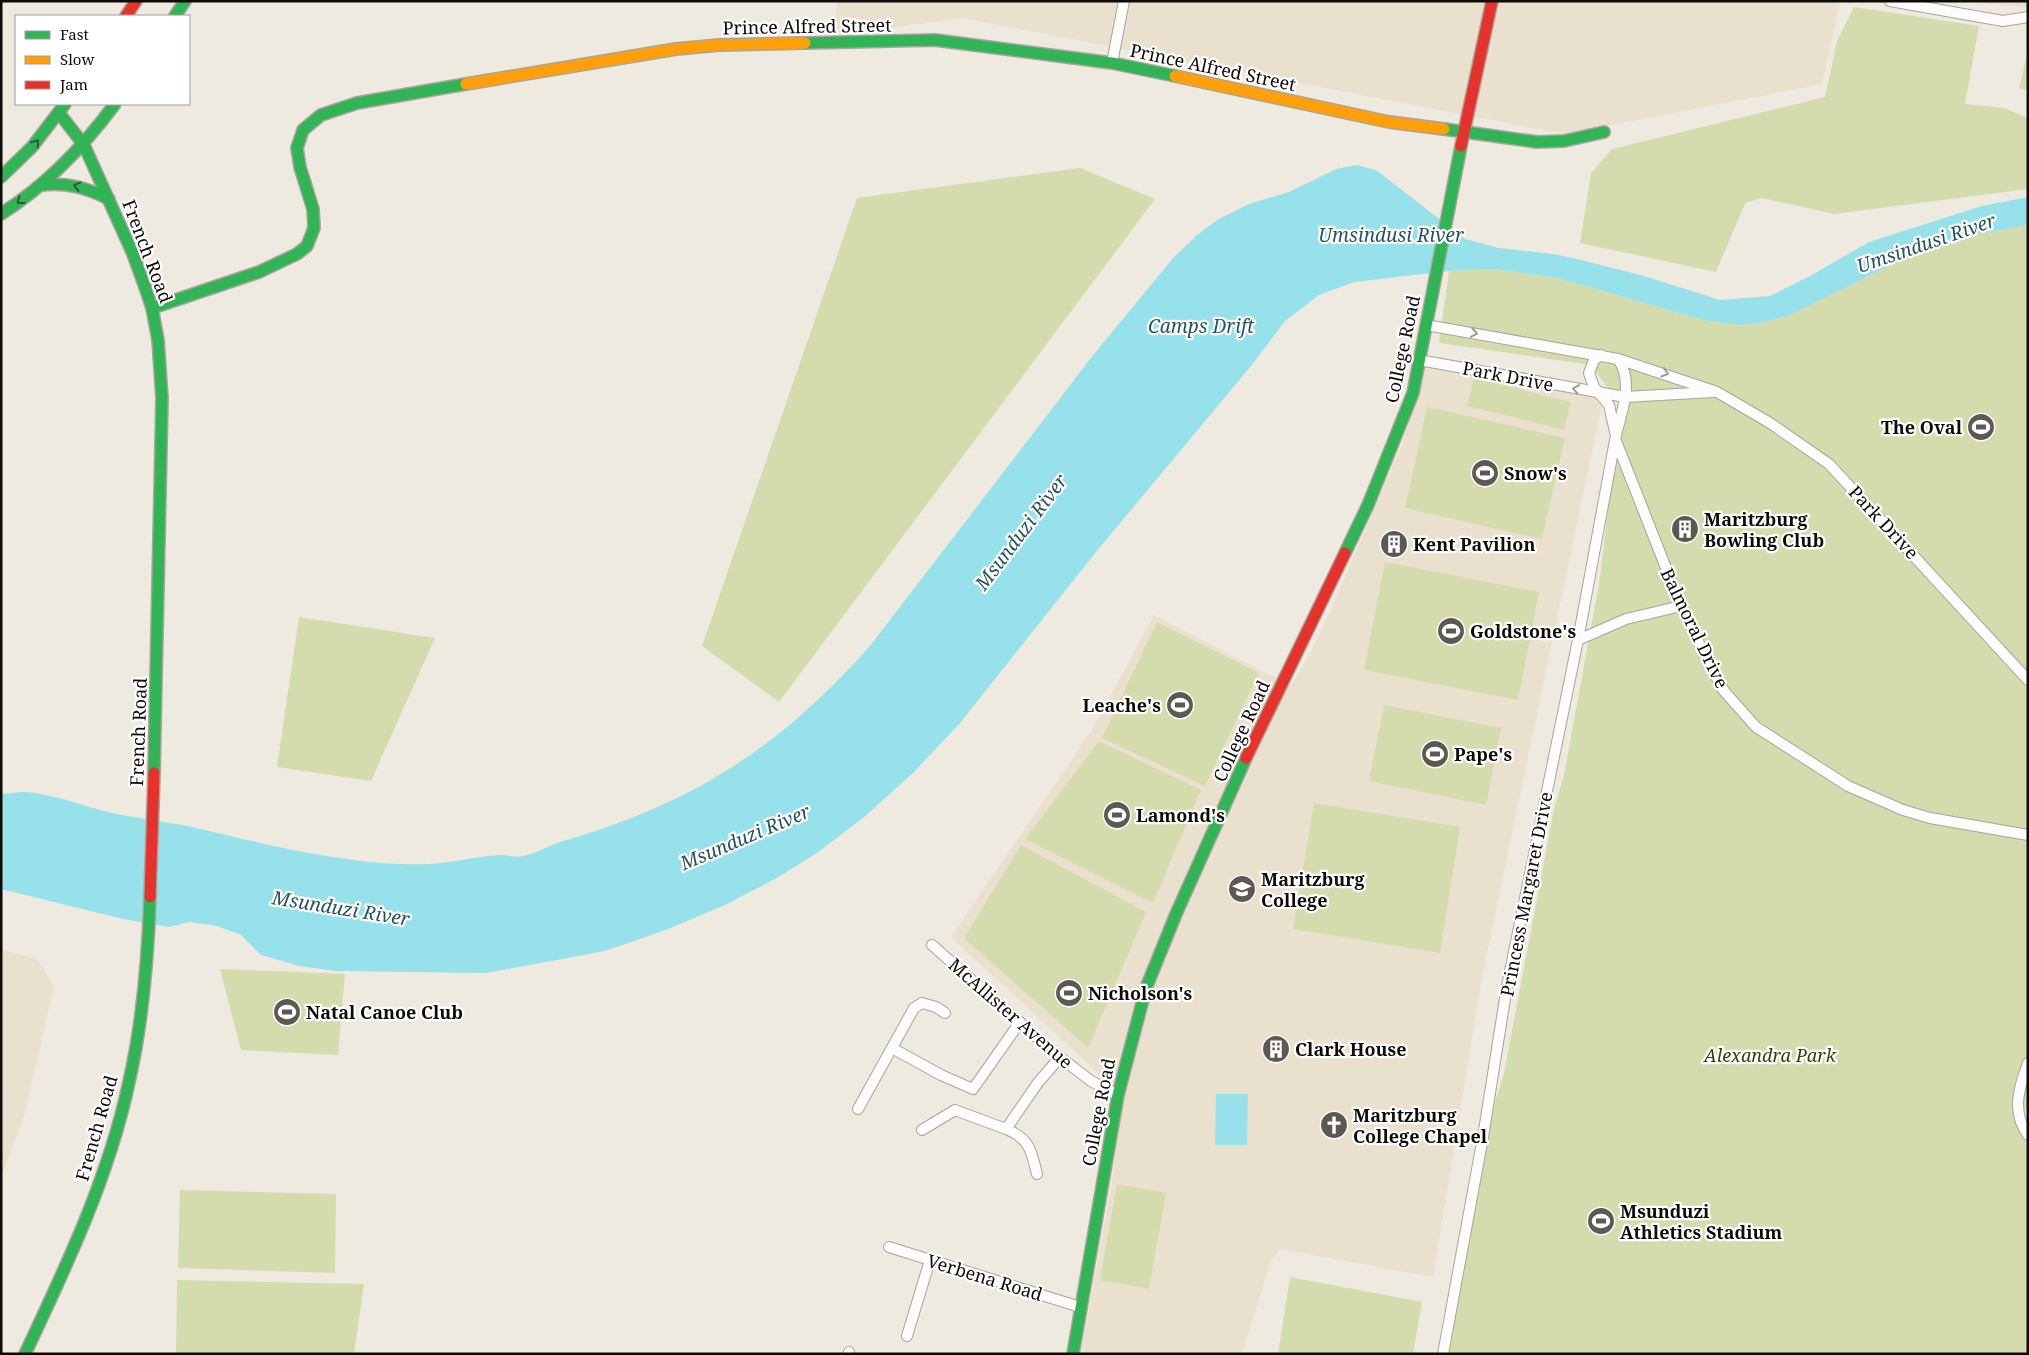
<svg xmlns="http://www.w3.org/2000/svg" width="2029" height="1355" viewBox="0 0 2029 1355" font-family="'Noto Serif',serif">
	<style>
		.built { fill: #e9e0ce }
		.green { fill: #d4dcae }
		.water { fill: #97e1ea }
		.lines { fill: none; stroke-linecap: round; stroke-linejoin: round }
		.street-casing { stroke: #a8a49c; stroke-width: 12 }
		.fast-casing { stroke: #a8a49c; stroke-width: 14 }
		.slow-casing { stroke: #a8a49c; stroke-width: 14 }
		.jam-casing { stroke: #a8a49c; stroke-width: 14 }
		.street { stroke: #fdfcfa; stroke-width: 10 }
		.fast { stroke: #30b455; stroke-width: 11 }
		.slow { stroke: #ff9f0a; stroke-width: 11 }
		.jam { stroke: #e5322d; stroke-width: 11 }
		.oneway { stroke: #1f602e }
		.oneway2 { stroke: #9d9c98 }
		.labels { text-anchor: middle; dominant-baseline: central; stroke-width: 4.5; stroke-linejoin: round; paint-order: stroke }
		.street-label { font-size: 18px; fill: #0e0b06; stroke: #fff }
		.poi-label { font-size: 18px; font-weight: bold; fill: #0e0b06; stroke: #fff; text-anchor: start }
		.park-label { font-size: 18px; font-style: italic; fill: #343f04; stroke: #fff }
		.water-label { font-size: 19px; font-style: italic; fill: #25545c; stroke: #fff }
	</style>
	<rect width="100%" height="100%" fill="#efeae0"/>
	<!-- built -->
	<g class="built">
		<path d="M837,1H1840L1822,84L1564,134L963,18L834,35Z"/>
		<path d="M1971,1H2028V8Z"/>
		<path d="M1425,366L1603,399L1481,982L1433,1277L1281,1249L1271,1260L1242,1354H1081L1112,1182L1122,1100L1095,1070L951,937L1092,730L1154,615L1291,686L1313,648L1337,596L1402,445Z"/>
		<path d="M1,950L37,959L54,986L24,1116L1,1177Z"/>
	</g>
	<!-- green -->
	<g class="green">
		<path d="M1854,7L1979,26L1965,104L2004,108L2028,118V189L1834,214L1762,198L1745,203L1716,272L1580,243L1591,173L1612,149L1825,97L1837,41Z"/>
		<path d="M2028,51V90L2019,88Z"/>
		<path d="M1080,168L1155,199L779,702L702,646L857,198Z"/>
		<path d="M2028,225V1105C2020,1122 2013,1125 2028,1140V1354H1446L1456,1312L1469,1187L1504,1073L1554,809L1564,775L1600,578L1620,405L1591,365L1439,343L1449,271L1494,269L1557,278L1707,321L1740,325L1761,323L1788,316L1899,261L1969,236Z"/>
		<path d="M1474,378L1571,402L1564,430L1467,406Z"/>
		<path d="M1427,407L1565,438L1542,539L1405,508Z"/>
		<path d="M1385,562L1539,592L1518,700L1364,670Z"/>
		<path d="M299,617L435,638L371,781L277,767Z"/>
		<path d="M1157,622L1259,673L1205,786L1102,738Z"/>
		<path d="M1384,705L1501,728L1486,805L1369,781Z"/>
		<path d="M1099,741L1201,790L1153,903L1025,839Z"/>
		<path d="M1314,803L1460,827L1440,953L1293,929Z"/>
		<path d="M1021,845L1146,912L1088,1048L964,938Z"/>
		<path d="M220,969L345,974L338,1055L241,1050Z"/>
		<path d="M1117,1184L1166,1193L1149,1289L1100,1280Z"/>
		<path d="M180,1190L336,1194L335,1273L178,1268Z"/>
		<path d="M1290,1277L1422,1302L1413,1354H1278Z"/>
		<path d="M177,1280L364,1284L354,1354H176Z"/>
	</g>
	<!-- water -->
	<g class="water">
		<path d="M1357,165L1376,170L1465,239L1499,248L1553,254L1581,260L1644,276L1720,300L1770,296L1810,276L1869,242L1982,206L2028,197V225L1969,236L1899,261L1788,316L1761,323L1740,325L1707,321L1557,278L1494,269L1449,271L1354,282L1319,295L1285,321L1251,366L1096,552L960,723L912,774L864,817L817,853L775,879L725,905L668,929L605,951L486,973L336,971L299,966L261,955L241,935L217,926L189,922L169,927L123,919L1,889V794C9,794 17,792 25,792C56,794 87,808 117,814C142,819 167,822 192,827C227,835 262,844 298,851C341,859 385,866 429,864C453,863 476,856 500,855C508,855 516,858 523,856C538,853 549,845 563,841C694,803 779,748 870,646L1094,354L1174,257L1196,236L1217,220L1249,204L1289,192L1336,169Z"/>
		<path d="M1216,1094H1248L1247,1145H1215Z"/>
	</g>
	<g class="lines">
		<!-- street casing -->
		<g class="street-casing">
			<g id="street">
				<path d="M1890,1L2003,21L2028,17"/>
				<path d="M1112,63L1124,1"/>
				<path d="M1426,325L1618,359L1717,392L1770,423L1829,464L2028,680"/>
				<path d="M1601,355L1594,360L1589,373L1594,387L1609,405L1615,432"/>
				<path d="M1419,360L1625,397L1713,392"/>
				<path d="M1616,441L1681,606L1707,660L1724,691L1756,727L1848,786L1903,810L1930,818L2028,835"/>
				<path d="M1578,640L1626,619L1681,606"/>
				<path d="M932,945L1052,1051L1091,1081L1118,1095"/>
				<path d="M892,1048L941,1075L973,1089L1020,1022"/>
				<path d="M2028,1063C2019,1087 2011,1112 2028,1135"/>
				<path d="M858,1109L914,1008L922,1003L936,1007L945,1013"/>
				<path d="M1006,1129C1030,1139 1031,1150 1037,1174"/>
				<path d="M922,1130L955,1110L1006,1129L1037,1084L1060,1057"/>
				<path d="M889,1247L1080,1307"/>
				<path d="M907,1336L930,1260"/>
				<path d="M849,1354V1352"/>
				<path d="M1443,1354L1483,1137L1507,986L1578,640L1616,435C1622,410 1634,382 1618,359"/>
			</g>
		</g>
		<!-- fast casing -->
		<g class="fast-casing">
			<g id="fast">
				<path d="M175,16L185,1"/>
				<path d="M805,43L935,40L1112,63L1175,76"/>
				<path d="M59,113L84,145L133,254L145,287L152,308L158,340L162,398L154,773"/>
				<path d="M1444,129L1537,142L1564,141L1604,132"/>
				<path d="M1,177L32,147L65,104"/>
				<path d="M42,185C67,182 87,188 109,199"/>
				<path d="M1,214C47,185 83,147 115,104"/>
				<path d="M152,308L259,272L297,254L307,246L314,228L313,209L300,167L297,148L303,130L321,115L357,103L466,84"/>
				<path d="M1345,553L1368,505L1413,393L1461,146"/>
				<path d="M25,1354C66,1267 109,1177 129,1082C143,1021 148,959 150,897"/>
				<path d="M1073,1354L1118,1095L1146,988L1176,914L1246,758"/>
			</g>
		</g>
		<!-- slow casing -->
		<g class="slow-casing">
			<g id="slow">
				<path d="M1175,76L1389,122L1444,129"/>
				<path d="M466,84L676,49L719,45L805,43"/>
			</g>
		</g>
		<!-- jam casing -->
		<g class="jam-casing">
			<g id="jam">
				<path d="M126,16L136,1"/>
				<path d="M1461,146L1492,1"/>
				<path d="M1246,758L1345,553"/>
				<path d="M150,897L154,773"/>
			</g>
		</g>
		<!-- street -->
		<use href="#street" class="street"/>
		<!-- fast -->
		<use href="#fast" class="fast"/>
		<!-- slow -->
		<use href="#slow" class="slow"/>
		<!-- jam -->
		<use href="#jam" class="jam"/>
	</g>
	<!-- one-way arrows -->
	<defs><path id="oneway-chevron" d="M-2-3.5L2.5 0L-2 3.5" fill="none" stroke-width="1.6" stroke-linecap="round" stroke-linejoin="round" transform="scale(1.25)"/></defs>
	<g class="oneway">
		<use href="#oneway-chevron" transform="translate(36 143) rotate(-51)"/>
		<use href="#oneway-chevron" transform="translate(77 186) rotate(-165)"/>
		<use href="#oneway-chevron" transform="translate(20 201) rotate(144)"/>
	</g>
	<g class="oneway2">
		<use href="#oneway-chevron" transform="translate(1474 333) rotate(10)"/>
		<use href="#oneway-chevron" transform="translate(1665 373) rotate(17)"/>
		<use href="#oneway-chevron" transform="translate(1576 389) rotate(-169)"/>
	</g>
	<!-- icons -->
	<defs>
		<g id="stadium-disc" transform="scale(1.4375)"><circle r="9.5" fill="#5d5952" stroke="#fff"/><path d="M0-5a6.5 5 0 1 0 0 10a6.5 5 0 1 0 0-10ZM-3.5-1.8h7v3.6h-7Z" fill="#fff"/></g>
		<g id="building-disc" transform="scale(1.4375)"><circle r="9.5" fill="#5d5952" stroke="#fff"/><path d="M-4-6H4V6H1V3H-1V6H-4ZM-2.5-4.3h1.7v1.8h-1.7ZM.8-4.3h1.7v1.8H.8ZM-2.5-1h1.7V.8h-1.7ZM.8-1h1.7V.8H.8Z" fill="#fff"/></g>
		<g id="school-disc" transform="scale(1.4375)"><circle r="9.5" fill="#5d5952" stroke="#fff"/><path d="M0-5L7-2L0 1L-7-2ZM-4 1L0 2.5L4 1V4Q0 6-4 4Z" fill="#fff"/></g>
		<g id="church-disc" transform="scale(1.4375)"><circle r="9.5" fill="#5d5952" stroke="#fff"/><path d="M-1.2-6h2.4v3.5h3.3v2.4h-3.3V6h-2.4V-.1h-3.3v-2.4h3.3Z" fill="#fff"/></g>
	</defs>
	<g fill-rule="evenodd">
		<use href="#stadium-disc" x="1981" y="427"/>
		<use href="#stadium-disc" x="1485" y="473"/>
		<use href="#building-disc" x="1685" y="529"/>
		<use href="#building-disc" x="1394" y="544"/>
		<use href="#stadium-disc" x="1451" y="631"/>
		<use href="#stadium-disc" x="1180" y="705"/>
		<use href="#stadium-disc" x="1435" y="754"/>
		<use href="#stadium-disc" x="1117" y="815"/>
		<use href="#school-disc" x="1242" y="889"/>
		<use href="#stadium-disc" x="1069" y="993"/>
		<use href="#stadium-disc" x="287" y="1012"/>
		<use href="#building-disc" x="1276" y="1049"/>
		<use href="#church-disc" x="1334" y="1125"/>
		<use href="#stadium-disc" x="1601" y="1221"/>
	</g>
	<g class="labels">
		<!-- street labels -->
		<g class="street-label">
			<text transform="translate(807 26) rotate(-1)">Prince Alfred Street</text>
			<text transform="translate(1213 67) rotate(12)">Prince Alfred Street</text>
			<text transform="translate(148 251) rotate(69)">French Road</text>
			<text transform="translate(1402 349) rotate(-78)">College Road</text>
			<text transform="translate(1508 376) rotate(11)">Park Drive</text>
			<text transform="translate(1884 522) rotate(47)">Park Drive</text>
			<text transform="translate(1695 628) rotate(64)">Balmoral Drive</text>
			<text transform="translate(1241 731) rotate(-65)">College Road</text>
			<text transform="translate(138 732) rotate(-88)">French Road</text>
			<text transform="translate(1526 894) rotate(-79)">Princess Margaret Drive</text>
			<text transform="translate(1011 1013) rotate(41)">McAllister Avenue</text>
			<text transform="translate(1098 1112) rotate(-79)">College Road</text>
			<text transform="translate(96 1128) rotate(-74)">French Road</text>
			<text transform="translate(985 1277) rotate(17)">Verbena Road</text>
		</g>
		<!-- poi labels -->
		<g class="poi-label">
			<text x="1962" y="427" text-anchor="end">The Oval</text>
			<text x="1504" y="473">Snow's</text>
			<text x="1704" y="519">Maritzburg<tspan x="1704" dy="21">Bowling Club</tspan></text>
			<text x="1413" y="544">Kent Pavilion</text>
			<text x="1470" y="631">Goldstone's</text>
			<text x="1161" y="705" text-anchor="end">Leache's</text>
			<text x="1454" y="754">Pape's</text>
			<text x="1136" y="815">Lamond's</text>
			<text x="1261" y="879">Maritzburg<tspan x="1261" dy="21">College</tspan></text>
			<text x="1088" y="993">Nicholson's</text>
			<text x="306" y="1012">Natal Canoe Club</text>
			<text x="1295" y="1049">Clark House</text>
			<text x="1353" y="1115">Maritzburg<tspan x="1353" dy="21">College Chapel</tspan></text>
			<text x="1620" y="1211">Msunduzi<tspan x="1620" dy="21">Athletics Stadium</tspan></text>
		</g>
		<!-- park labels -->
		<g class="park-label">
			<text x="1770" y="1055">Alexandra Park</text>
		</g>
		<!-- water labels -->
		<g class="water-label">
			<text x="1391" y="235">Umsindusi River</text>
			<text transform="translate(1926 243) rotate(-19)">Umsindusi River</text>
			<text x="1201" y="326">Camps Drift</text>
			<text transform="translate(1021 532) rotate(-53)">Msunduzi River</text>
			<text transform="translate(745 837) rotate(-23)">Msunduzi River</text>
			<text transform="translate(341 908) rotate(9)">Msunduzi River</text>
		</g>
	</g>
	<!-- border -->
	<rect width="2029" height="1355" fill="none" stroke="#0e0b06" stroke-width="5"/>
	<!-- legend -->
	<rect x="15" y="15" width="175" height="90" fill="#ffffff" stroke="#9f9d9b"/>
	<rect x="25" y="31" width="25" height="8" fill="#30b455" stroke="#9f9d9b"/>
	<text x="60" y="40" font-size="15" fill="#0e0b06">Fast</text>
	<rect x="25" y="56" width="25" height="8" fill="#ff9f0a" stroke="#9f9d9b"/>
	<text x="60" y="65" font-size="15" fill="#0e0b06">Slow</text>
	<rect x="25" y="81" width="25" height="8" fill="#e5322d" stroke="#9f9d9b"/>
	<text x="60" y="90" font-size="15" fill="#0e0b06">Jam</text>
</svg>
